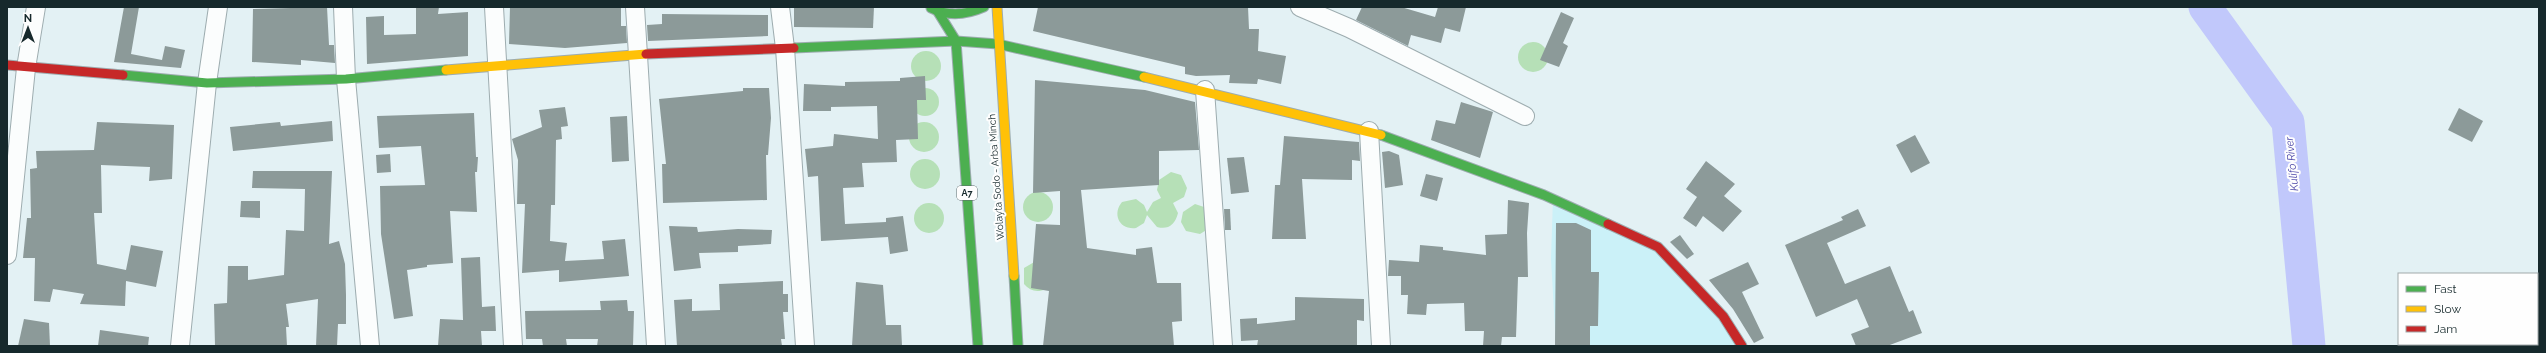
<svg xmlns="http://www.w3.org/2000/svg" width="2546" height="353" viewBox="0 0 2546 353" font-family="Raleway,sans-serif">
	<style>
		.built { fill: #cbf1f8 }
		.forest { fill: #b6e0b7 }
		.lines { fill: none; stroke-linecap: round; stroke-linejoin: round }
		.river { stroke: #c1c8fb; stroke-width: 33 }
		.building { fill: #8c9a99 }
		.street-casing { stroke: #9dacaf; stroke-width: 20 }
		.fast-casing { stroke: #9dacaf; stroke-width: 11 }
		.slow-casing { stroke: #9dacaf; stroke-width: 11 }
		.jam-casing { stroke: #9dacaf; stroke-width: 11 }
		.street { stroke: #fbfdfd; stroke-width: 18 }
		.fast { stroke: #4caf50; stroke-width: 9 }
		.slow { stroke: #ffc107; stroke-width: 9 }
		.jam { stroke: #c62828; stroke-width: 9 }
		.labels { text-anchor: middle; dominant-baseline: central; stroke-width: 4; stroke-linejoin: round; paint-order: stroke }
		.shield { fill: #fefefe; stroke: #5c696b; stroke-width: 1 }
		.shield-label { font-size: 9px; font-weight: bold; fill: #16292c }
		.street-label { font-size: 10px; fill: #16292c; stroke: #fefefe }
		.water-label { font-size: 11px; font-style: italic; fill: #4641a5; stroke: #fefefe }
	</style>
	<rect width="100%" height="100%" fill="#e3f1f4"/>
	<!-- built -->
	<path class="built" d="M1553,198L1654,243L1746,346H1556L1551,259Z"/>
	<!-- forest -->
	<g class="forest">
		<circle cx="1533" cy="57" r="15"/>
		<circle cx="926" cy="66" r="15"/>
		<circle cx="925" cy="102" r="14"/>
		<circle cx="924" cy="137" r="15"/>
		<circle cx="925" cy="174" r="15"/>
		<path d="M1171,172L1181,175L1187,188L1184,197L1173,203L1178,213C1175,225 1168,230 1157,227L1147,215L1144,223L1136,228C1119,230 1112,214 1122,202L1136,199L1144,205L1147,212L1153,202L1161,198L1157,190L1159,180Z"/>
		<circle cx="1038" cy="207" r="15"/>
		<circle cx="929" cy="218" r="15"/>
		<path d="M1195,204L1204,207L1208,229L1200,234L1186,231L1181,222L1183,212Z"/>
		<path d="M1036,261L1046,289C1037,293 1030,291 1024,284V268Z"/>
	</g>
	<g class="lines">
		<!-- river -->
		<path class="river" d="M2205,7L2288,122L2309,346"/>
	</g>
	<!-- building -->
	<g class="building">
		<path d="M124,7H139L131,54L162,60L165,46L185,50L181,68L114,62Z"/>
		<path d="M327,7L329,45H334L335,63L301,60V65L252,62L253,9Z"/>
		<path d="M416,7H439L438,14L468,12V56L367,64L366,17L384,16V35L416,34Z"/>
		<path d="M510,7H621V26H626L627,43L565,48L509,44Z"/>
		<path d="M794,7H874L873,28L794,27Z"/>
		<path d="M1038,7H1248L1249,29H1259L1258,51L1286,56L1281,84L1258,79L1257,84L1229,83L1230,75L1196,76L1185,74V67L1033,31Z"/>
		<path d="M1362,7H1401L1435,17L1438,7H1466L1460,32L1445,28L1441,43L1411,35L1408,46L1356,20Z"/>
		<path d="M1561,12L1574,18L1563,43L1568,46L1559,67L1540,60Z"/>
		<path d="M662,14L768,15V36L648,41L647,25L662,24Z"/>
		<path d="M925,76L926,100H917L918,139L896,140L897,162L862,163L864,187L843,188L845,224L886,222V218L903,216L908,251L890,254L888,237L821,241L818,176L808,177L805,149L833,146L834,134L878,139L877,106L831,107V111H803L804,84L845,86V82L900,81V78Z"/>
		<path d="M1035,80L1145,90L1195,102L1199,150L1159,151V185L1081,190L1087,248L1136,255V249L1152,247L1157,283H1181L1182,321L1172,322L1174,346H1043L1049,291L1031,288L1036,224L1060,225V191L1033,193Z"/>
		<path d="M743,88H769L771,118L768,155H766L767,200L663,203L662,164H666L659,99L743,91Z"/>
		<path d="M1461,102L1493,112L1480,158L1431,140L1436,120L1455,124Z"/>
		<path d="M565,107L568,126L561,127L562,139L556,140L555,205H551L550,241L567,243L565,261L604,259L602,241L625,239L629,276L559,282V270L522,273L525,204H517L518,160L512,139L542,127L539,110Z"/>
		<path d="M2459,108L2483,121L2472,142L2448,130Z"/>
		<path d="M474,113L476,157H478L477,172H475L477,212L450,211L453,263L427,265V267L407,270L413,316L394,319L381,234L380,186L425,185L421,146L379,148L377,116Z"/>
		<path d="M627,116L629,161L612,162L610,117Z"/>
		<path d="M332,121L333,141L233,151L230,127L280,122L281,126Z"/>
		<path d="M97,122L174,125L172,179L149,181L150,167L101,165L102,213H94L97,264L126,270L131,245L163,251L156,287L126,281L125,306L80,304L84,294L53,289L50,302L34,301L35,258H23L27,218H31L30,169L37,168L36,151L94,150Z"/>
		<path d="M1915,135L1930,163L1911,173L1896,145Z"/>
		<path d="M1284,136L1359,142L1360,161L1352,160V180L1302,179L1306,239H1272L1275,185H1280Z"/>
		<path d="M1389,151L1399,155L1403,185L1385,188L1382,152Z"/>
		<path d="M390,154L391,172L377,173L376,155Z"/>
		<path d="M1244,157L1249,192L1231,194L1227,158Z"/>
		<path d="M1706,161L1735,184L1724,196L1742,211L1723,232L1703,216L1696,227L1683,218L1697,197L1686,189Z"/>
		<path d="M253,171H332L329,244L339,241L345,264L346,295V324H338L337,346H316L318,299L286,304L289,327H286L287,346H215L214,304L227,303L228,266H248V280L284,275L286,230L304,231L305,189L252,188Z"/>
		<path d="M1426,174L1443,178L1437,201L1420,196Z"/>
		<path d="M1508,200L1529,203L1527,233L1528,277H1518L1516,337H1502L1501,346H1483L1484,331H1465L1464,303L1427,304L1426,315L1407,314L1408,295H1401V276H1388L1389,260L1419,262L1420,245L1443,247V250L1486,255L1485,235L1507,234Z"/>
		<path d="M241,201H260V218L240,217Z"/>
		<path d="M1224,209H1230L1231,230H1225Z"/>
		<path d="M1858,209L1866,226L1827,243L1845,284L1890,266L1909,312L1913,310L1922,333L1887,346H1856L1851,334L1869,327L1857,299L1816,317L1785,245L1843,220L1841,217Z"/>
		<path d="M1556,223H1576L1591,230V272H1599L1598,326H1590V345H1555Z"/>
		<path d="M669,226L697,227L698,232L738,229L772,230L771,244L738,246V252L699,253L701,268L674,271Z"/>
		<path d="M1680,235L1694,254L1687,259L1670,242Z"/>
		<path d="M480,257L482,307L495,306L496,331H481L482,346H438L440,319L463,320L461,258Z"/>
		<path d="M1748,262L1759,284L1742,292L1764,338L1754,343L1733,309L1709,280Z"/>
		<path d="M783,281V294H788V312H783L785,339H781L782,346H677L674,300L692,299V311L720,310L719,284Z"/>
		<path d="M856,282L883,285L886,325H901L902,346H852Z"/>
		<path d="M1295,297L1364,299V321L1357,320V346H1257L1258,340L1241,341L1240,319L1257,318V324L1295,320Z"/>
		<path d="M627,300L628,311H634L633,346H597L598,339H566L567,346H543L542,339H526L525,311L601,310L600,301Z"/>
		<path d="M24,319L49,323L50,346H18Z"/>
		<path d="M100,330L149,337L148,346H98Z"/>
	</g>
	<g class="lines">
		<!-- street casing -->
		<g class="street-casing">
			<g id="street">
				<path d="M343,7L346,79L370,346"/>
				<path d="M494,7L513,346"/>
				<path d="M635,7L656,346"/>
				<path d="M780,7L785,48L805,346"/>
				<path d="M1300,7L1349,28L1525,116"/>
				<path d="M1205,90L1223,346"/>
				<path d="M1369,131L1381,346"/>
				<path d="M7,255L26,68L36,7"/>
				<path d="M180,346L207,83L218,7"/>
			</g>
		</g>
		<!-- fast casing -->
		<g class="fast-casing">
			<g id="fast">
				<path d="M931,8C949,17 966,15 984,7"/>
				<path d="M938,12L956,41L978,346"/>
				<path d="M794,48L956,41L998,44L1144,77"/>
				<path d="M123,75L207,83L346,79L446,70"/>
				<path d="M1381,135L1544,195L1608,224"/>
				<path d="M1014,276L1018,346"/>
			</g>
		</g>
		<!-- slow casing -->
		<g class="slow-casing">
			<g id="slow">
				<path d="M997,7L1014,276"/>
				<path d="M446,70L646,54"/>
				<path d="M1144,77L1381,135"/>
			</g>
		</g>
		<!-- jam casing -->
		<g class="jam-casing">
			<g id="jam">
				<path d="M646,54L794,48"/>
				<path d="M7,65L123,75"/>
				<path d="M1608,224L1658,247L1723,316L1742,346"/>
			</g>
		</g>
		<!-- street -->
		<use href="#street" class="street"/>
		<!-- fast -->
		<use href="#fast" class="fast"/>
		<!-- slow -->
		<use href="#slow" class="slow"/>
		<!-- jam -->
		<use href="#jam" class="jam"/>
	</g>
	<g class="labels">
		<!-- shield labels -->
		<rect class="shield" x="957" y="186" width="20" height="14" rx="3"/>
		<g class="shield-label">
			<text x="967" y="193">A7</text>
		</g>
		<!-- street labels -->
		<g class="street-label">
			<text transform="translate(996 177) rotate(-94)">Wolayta Sodo - Arba Minch</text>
		</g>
		<!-- water labels -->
		<g class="water-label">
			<text transform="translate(2292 164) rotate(-96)">Kulifo River</text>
		</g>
	</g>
	<!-- border -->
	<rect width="2546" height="353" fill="none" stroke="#16292c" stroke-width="16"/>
	<!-- legend -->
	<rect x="2398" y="273" width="140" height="72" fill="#fefefe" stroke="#a1a9aa"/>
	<rect x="2406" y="286" width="20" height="6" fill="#4caf50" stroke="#a1a9aa"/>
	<text x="2434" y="293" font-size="12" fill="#16292c">Fast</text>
	<rect x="2406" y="306" width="20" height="6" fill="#ffc107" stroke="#a1a9aa"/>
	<text x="2434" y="313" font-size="12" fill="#16292c">Slow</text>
	<rect x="2406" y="326" width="20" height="6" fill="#c62828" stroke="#a1a9aa"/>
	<text x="2434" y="333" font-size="12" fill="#16292c">Jam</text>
	<!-- north arrow -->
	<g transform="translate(28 28)" stroke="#fefefe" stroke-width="3" paint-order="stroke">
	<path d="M0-3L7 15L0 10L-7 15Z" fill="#16292c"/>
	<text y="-6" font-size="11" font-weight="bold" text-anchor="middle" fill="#16292c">N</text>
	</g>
</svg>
